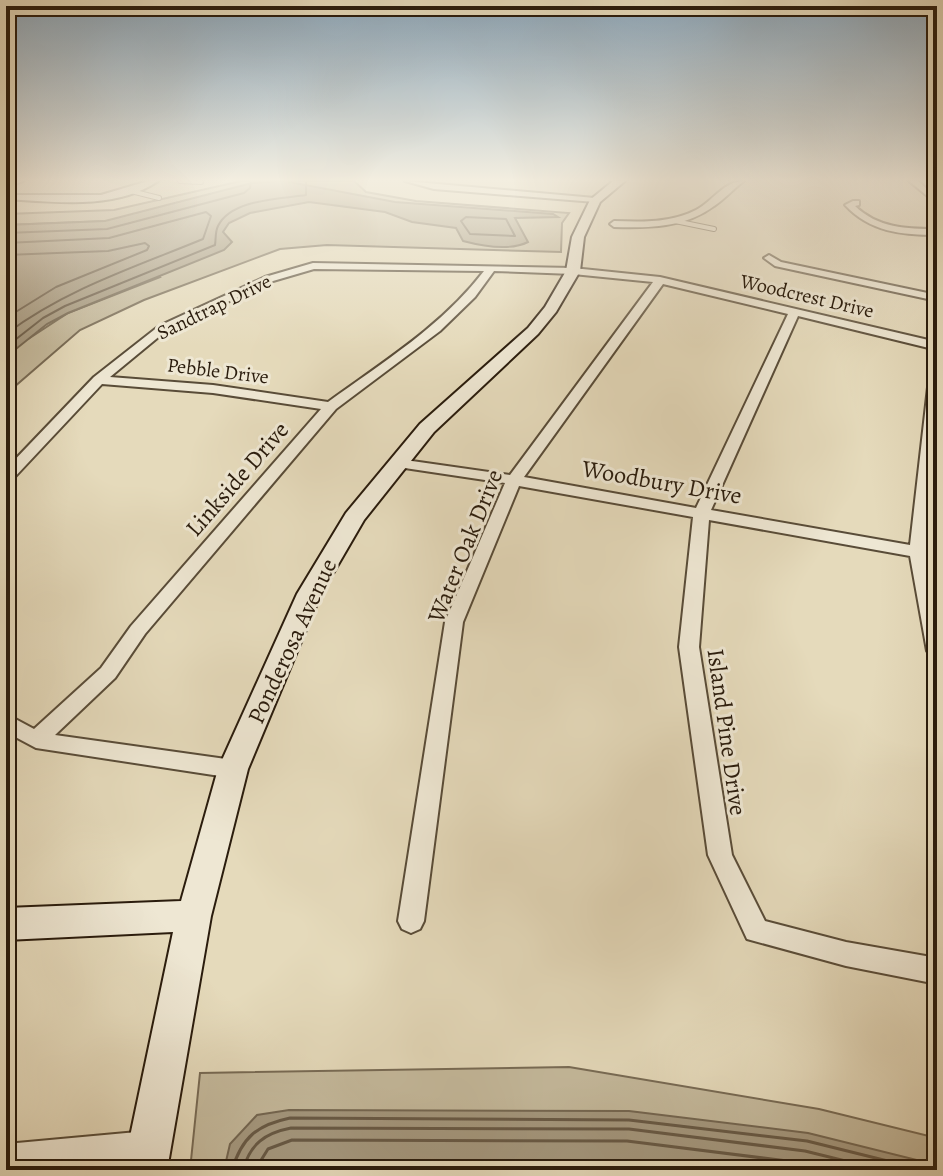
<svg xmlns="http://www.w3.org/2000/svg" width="943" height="1176" viewBox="0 0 943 1176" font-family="Alegreya,serif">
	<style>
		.green { fill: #c5ba9d; stroke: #786b55; stroke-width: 2 }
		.water { fill: #a59980; stroke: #746752; stroke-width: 2 }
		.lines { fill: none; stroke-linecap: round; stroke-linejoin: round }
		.shore-far1 { stroke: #685a46; stroke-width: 2 }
		.shore { stroke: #685a46; stroke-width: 3 }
		.lane-casing { stroke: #594c38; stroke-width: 6 }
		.street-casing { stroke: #594c38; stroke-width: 4 }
		.secondary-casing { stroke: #2a1c0d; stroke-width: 4 }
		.lane { stroke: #eee7d3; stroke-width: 4 }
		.street { fill: #eee7d3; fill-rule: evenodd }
		.secondary { fill: #eee7d3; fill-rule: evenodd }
		.labels { text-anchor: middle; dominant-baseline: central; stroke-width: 6; stroke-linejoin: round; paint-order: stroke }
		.far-street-label { font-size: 20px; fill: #2a1c0d; stroke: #eee7d3 }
		.street-label { font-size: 24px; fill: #2a1c0d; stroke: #eee7d3 }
	</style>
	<rect width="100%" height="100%" fill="#e5dabb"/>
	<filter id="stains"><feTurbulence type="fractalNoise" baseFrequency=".0025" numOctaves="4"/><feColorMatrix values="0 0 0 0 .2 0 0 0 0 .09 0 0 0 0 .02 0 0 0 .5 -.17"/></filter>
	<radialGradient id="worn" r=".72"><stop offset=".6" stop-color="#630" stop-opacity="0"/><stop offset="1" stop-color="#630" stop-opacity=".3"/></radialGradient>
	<!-- green -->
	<g class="green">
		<path d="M241,181H354L366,192L416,201L569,213L562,223L561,252L327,245L280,249L144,300L80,330L6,394V343L28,339L68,313L160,277L105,221L6,225V214L114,210Z"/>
		<path d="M569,1067L819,1109L937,1138V1170H190L200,1073Z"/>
	</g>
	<!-- water -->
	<g class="water">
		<path d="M284,181L395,202L553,214L558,217L515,218L528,242C510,251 482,246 463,241L456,228L412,222L385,212L309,202L250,213L229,223L223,232L232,242L224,250L68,313L47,324L6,357V225L105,221L252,183Z"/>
		<path d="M289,1110L629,1111L808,1133L937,1165V1170H224L230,1144L257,1115Z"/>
	</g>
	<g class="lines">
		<!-- shore-far1 -->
		<g class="shore-far1">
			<path d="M466,217L506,219L515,236L470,234L461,221Z"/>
			<path d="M6,233L107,229L244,193L250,188L251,181"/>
			<path d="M6,243L109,238L206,212L211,216L203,239C135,267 66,289 6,334"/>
			<path d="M6,255L108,251L145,243L149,246L147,250L56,287L6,318"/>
			<path d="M6,347L43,318L65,306L215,245C216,239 215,232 218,226C231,199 280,199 306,195V181"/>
		</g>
		<!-- shore -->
		<g class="shore">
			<path d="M232,1170C242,1137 257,1125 290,1118L629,1120L807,1141L924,1170"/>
			<path d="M243,1170C250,1144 265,1133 291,1128L629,1129L805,1151L882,1170"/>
			<path d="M255,1170L268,1149L292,1140L627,1141L803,1163L832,1170"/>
		</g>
		<!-- lane casing -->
		<g class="lane-casing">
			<g id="lane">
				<path d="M180,181L201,182"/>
				<path d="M131,191L159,198"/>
				<path d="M675,221L714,229"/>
			</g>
		</g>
		<!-- street casing -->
		<g class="street-casing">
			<g id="street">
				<path d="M12,181H23L6,188V183Z"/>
				<path d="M148,181H158C116,210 54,202 6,199V195H101Z"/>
				<path d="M405,181L595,198L599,200L595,202L434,189Z"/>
				<path d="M744,181C733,189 725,199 714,206C685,228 648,228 614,227L610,224L614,221C642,222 671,223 696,210C713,201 724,181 744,181Z"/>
				<path d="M909,181H918L937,198V204Z"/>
				<path d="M853,201H859V205L855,206C878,228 906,229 937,229V235C902,235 870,232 845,205Z"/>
				<path d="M769,255L781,262L937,295V301L775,266L764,258Z"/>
				<path d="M313,263L573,268L660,277L937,342V350L798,316L711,510L910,545L931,361L937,357V432L927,552L937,603V657L927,651L910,556L709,520L699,647L732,855L765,921L846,942L937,958V984L846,966L747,939L708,855L679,647L693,517L519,486L463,622L424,921L420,929L411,933L402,929L398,921L445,622L505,483L398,467L391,463L398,459L510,475L653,282L573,274L494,271L475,297L440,331L336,409L145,634L115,678L55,735L233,760L241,763L244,769L241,775L233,778L36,748L6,732V714L34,729L101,668L131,626L321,409L213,393L102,384L11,481L6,483V469L94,377L159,326L265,277ZM314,269L484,271C442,326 383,362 328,402L213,385L110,377L167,330L273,281ZM663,284L788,314L696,508L524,477Z"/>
				<path d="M148,1131L159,1136L164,1147L159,1158L148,1163L73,1170H6V1144Z"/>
			</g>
		</g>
		<!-- secondary casing -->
		<g class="secondary-casing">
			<path id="secondary" d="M613,181H625L600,202L584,237L580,271L556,312L538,334L434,432L364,520L321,594L248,769L211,916L167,1170H123L173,932L6,940V908L181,901L218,769L297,594L346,513L420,424L528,328L545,307L566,271L572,237L590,200Z"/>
		</g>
		<!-- lane -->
		<use href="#lane" class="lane"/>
		<!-- street -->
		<use href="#street" class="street"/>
		<!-- secondary -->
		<use href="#secondary" class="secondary"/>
	</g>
	<!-- sky -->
	<linearGradient id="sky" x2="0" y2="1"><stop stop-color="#8da9be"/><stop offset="0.52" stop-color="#f3eee0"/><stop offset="1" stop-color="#f3eee0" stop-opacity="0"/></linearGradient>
	<rect width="943" height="346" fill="url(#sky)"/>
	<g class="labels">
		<!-- far-street labels -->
		<g class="far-street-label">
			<text transform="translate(807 296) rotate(13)">Woodcrest Drive</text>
			<text transform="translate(214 307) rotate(-26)">Sandtrap Drive</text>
			<text transform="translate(218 371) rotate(7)">Pebble Drive</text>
		</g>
		<!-- street labels -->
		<g class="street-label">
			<text transform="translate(237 479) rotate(-49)">Linkside Drive</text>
			<text transform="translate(662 482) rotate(10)">Woodbury Drive</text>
			<text transform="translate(465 546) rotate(-68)">Water Oak Drive</text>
			<text transform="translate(292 641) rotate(-65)">Ponderosa Avenue</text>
			<text transform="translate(727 732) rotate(82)">Island Pine Drive</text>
		</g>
	</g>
	<!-- margin -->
	<rect width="943" height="1176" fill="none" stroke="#e5dabb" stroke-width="32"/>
	<rect x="8" y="8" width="927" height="1160" fill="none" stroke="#2a1c0d" stroke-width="4"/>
	<rect x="16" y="16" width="911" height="1144" fill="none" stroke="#2a1c0d" stroke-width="2"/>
	<rect width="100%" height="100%" filter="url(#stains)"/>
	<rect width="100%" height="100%" fill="url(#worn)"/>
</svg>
